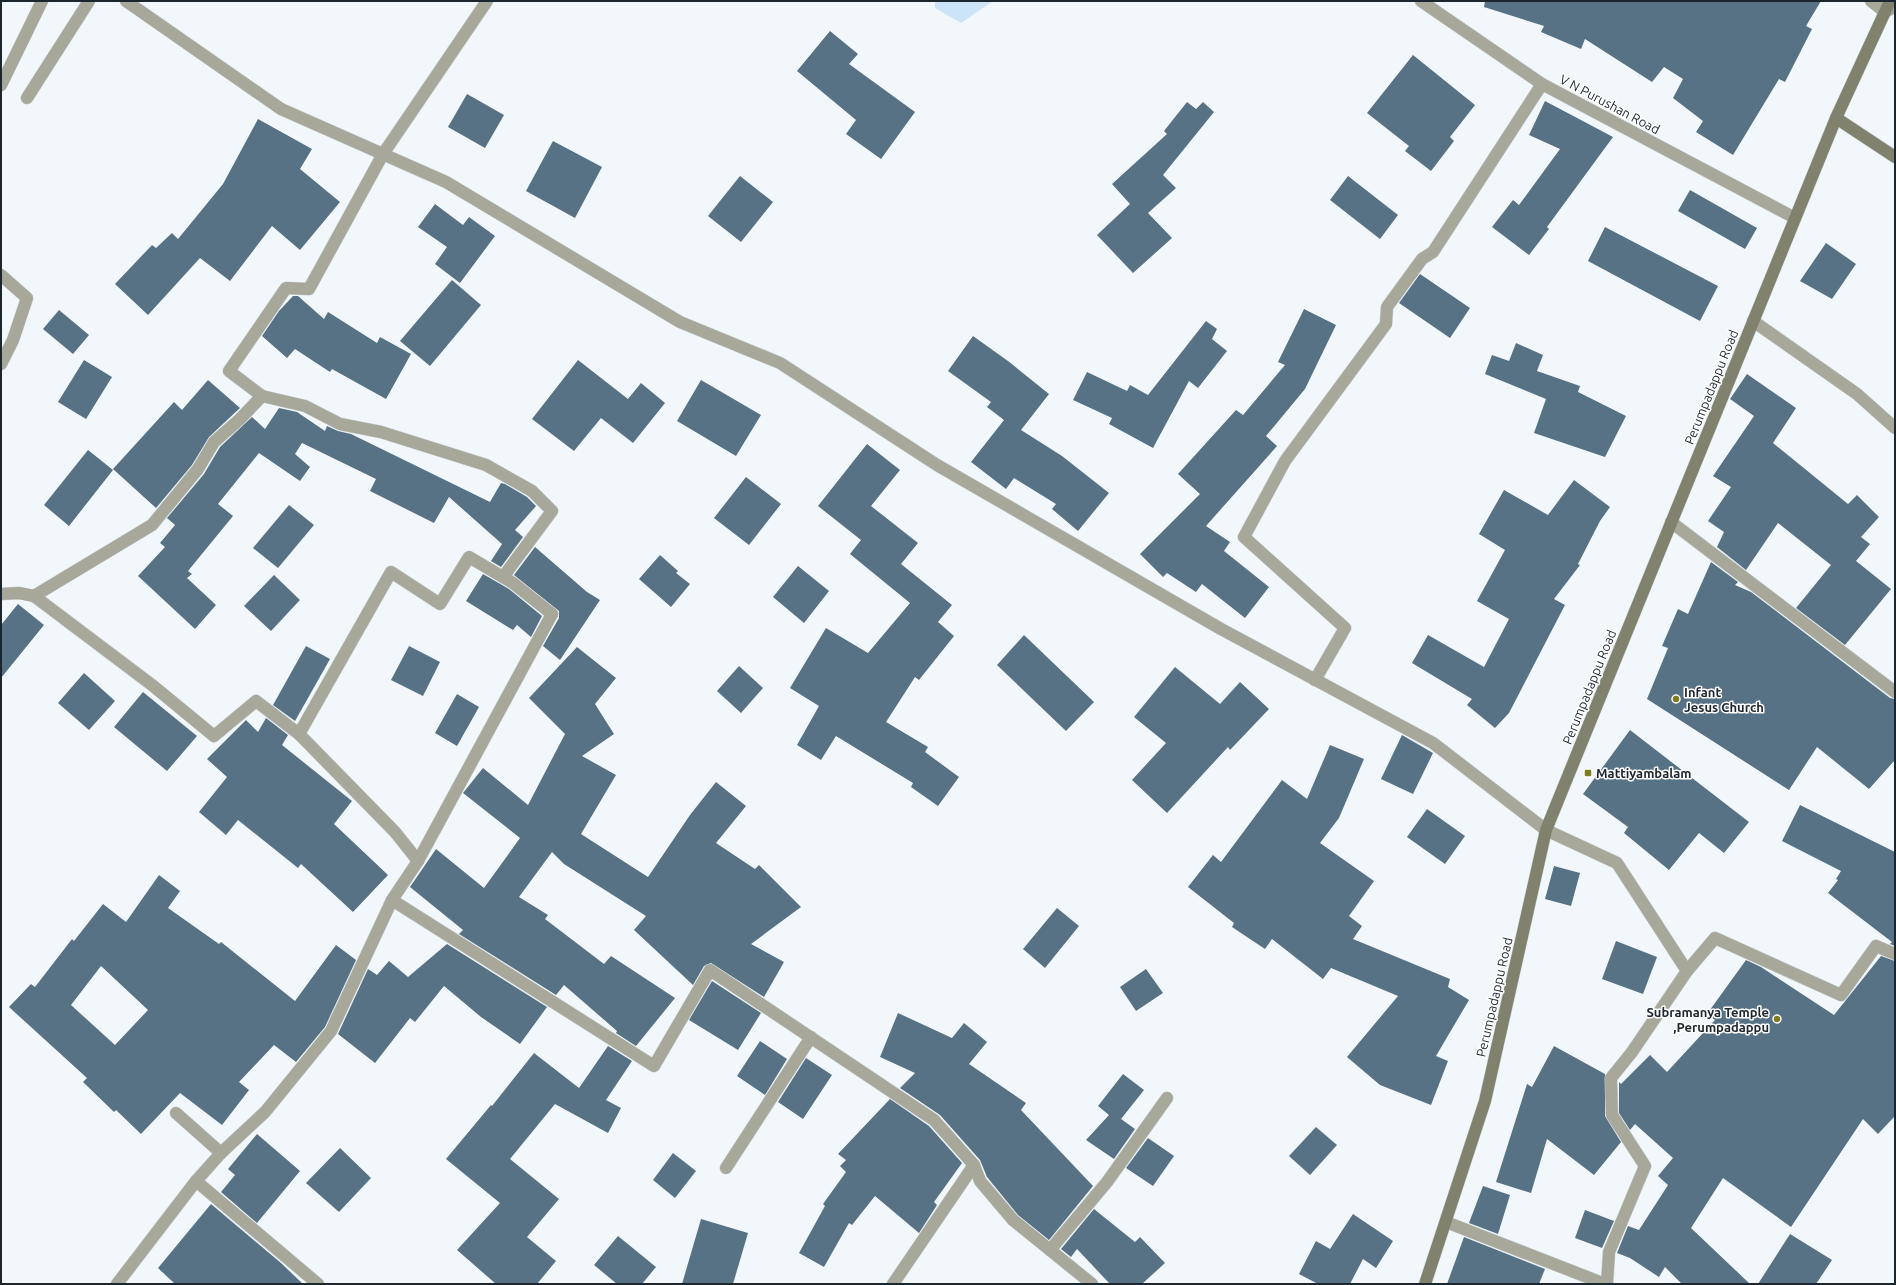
<svg xmlns="http://www.w3.org/2000/svg" width="1896" height="1285" viewBox="0 0 1896 1285" font-family="Ubuntu,sans-serif">
	<style>
		.green { fill: #cbe4f7 }
		.building { fill: #587285; fill-rule: evenodd }
		.lines { fill: none; stroke-linecap: round; stroke-linejoin: round }
		.street-casing { stroke: #cad1d6; stroke-width: 13 }
		.secondary-casing { stroke: #cad1d6; stroke-width: 13 }
		.street { stroke: #a7a89a; stroke-width: 12 }
		.secondary { stroke: #81826e; stroke-width: 12 }
		.poi-dot { fill: #7d7c23; stroke: #fff; stroke-width: 1.5 }
		.labels { text-anchor: middle; dominant-baseline: central; stroke-width: 3; stroke-linejoin: round; paint-order: stroke }
		.street-label { font-size: 13px; fill: #1b262e; stroke: #fff }
		.poi-label { font-size: 13px; font-weight: bold; fill: #1b262e; stroke: #fff; text-anchor: start }
	</style>
	<rect width="100%" height="100%" fill="#f1f7fb"/>
	<!-- green -->
	<path class="green" d="M935,1H993L961,23L935,8Z"/>
	<!-- building -->
	<g class="building">
		<path d="M1485,1H1821L1806,26L1812,29L1785,82L1779,79L1733,155L1696,132L1703,121L1673,98L1683,79L1664,67L1652,82L1585,39L1581,49L1541,32L1544,26L1484,7Z"/>
		<path d="M830,31L858,54L849,64L915,112L881,159L846,134L856,120L797,71Z"/>
		<path d="M1413,55L1475,105L1450,137L1454,141L1431,171L1405,151L1409,146L1367,113Z"/>
		<path d="M467,94L504,115L485,148L448,127Z"/>
		<path d="M1545,101L1613,137L1547,227L1549,229L1529,255L1492,227L1513,200L1519,205L1560,149L1529,135Z"/>
		<path d="M1187,102L1196,109L1203,102L1214,112L1163,175L1176,188L1148,213L1172,238L1133,273L1097,235L1130,204L1112,184L1167,134L1164,131Z"/>
		<path d="M258,119L312,149L300,169L340,202L300,250L272,226L230,281L200,258L148,315L115,284L152,245L156,248L172,233L178,239L223,184Z"/>
		<path d="M553,141L602,167L575,218L526,191Z"/>
		<path d="M740,176L773,202L741,242L708,216Z"/>
		<path d="M1348,176L1398,215L1380,239L1330,200Z"/>
		<path d="M1690,190L1757,228L1745,249L1678,211Z"/>
		<path d="M435,204L463,225L469,217L495,236L460,283L435,264L447,247L418,227Z"/>
		<path d="M1605,227L1718,286L1700,321L1588,261Z"/>
		<path d="M1826,243L1856,264L1832,299L1800,281Z"/>
		<path d="M1420,274L1470,308L1450,338L1399,303Z"/>
		<path d="M452,280L481,305L430,366L400,341Z"/>
		<path d="M293,296H298L324,319L328,312L377,343L380,337L411,354L386,399L332,369L330,372L295,349L287,358L262,336L279,311Z"/>
		<path d="M1304,309L1336,325L1305,389L1266,436L1277,446L1206,526L1230,542L1224,551L1269,587L1245,618L1202,584L1196,592L1167,573L1163,577L1140,554L1200,494L1178,474L1236,410L1243,415L1285,365L1278,362Z"/>
		<path d="M59,310L89,335L73,354L43,329Z"/>
		<path d="M1206,321L1217,329L1212,339L1227,351L1198,388L1189,381L1153,448L1109,424L1112,418L1073,400L1087,372L1127,391L1130,385L1148,395Z"/>
		<path d="M973,336L1008,361L1049,394L1021,430L1062,456L1109,493L1078,531L1052,509L1056,504L1014,478L1006,489L971,462L1004,420L987,407L991,402L948,371Z"/>
		<path d="M1516,343L1543,355L1537,371L1580,386L1578,392L1626,416L1605,457L1534,433L1546,399L1485,374L1492,355L1509,361Z"/>
		<path d="M84,360L112,377L86,419L58,402Z"/>
		<path d="M578,360L628,399L641,383L665,403L633,443L601,418L574,451L532,419Z"/>
		<path d="M1747,374L1796,408L1773,443L1848,504L1857,495L1879,517L1861,537L1870,544L1856,561L1891,589L1845,645L1796,608L1831,565L1778,523L1746,570L1717,547L1724,532L1708,521L1731,487L1713,476L1754,416L1730,399Z"/>
		<path d="M208,380L240,408L209,437L192,465L156,508L113,469L174,402L182,410Z"/>
		<path d="M701,380L761,415L736,456L677,421Z"/>
		<path d="M279,408L297,412L325,431L327,426L338,431L351,434L490,502L501,483L505,484L527,497L536,506L515,530L523,537L501,567L491,561L502,544L449,497L434,523L370,491L376,479L302,443L295,454L310,467L300,481L259,453L218,504L233,516L188,571L192,574L187,578L216,605L195,629L138,576L165,547L160,543L175,525L167,518L204,474L220,447L252,417L265,429Z"/>
		<path d="M867,444L900,470L871,506L918,543L901,564L952,605L938,622L954,636L919,680L915,677L886,722L928,747L925,752L959,777L938,806L911,787L913,783L836,736L821,760L797,745L819,706L790,688L826,628L868,653L910,603L850,554L861,540L818,506Z"/>
		<path d="M88,450L113,470L69,526L44,505Z"/>
		<path d="M746,477L781,504L749,545L714,518Z"/>
		<path d="M1574,480L1610,507L1600,521L1578,564L1580,565L1554,599L1565,605L1509,713L1495,728L1467,705L1472,699L1412,663L1428,635L1484,667L1509,619L1477,601L1505,550L1479,534L1504,490L1548,515Z"/>
		<path d="M289,505L314,525L278,568L253,548Z"/>
		<path d="M535,547L587,592L600,600L560,660L543,646L559,618V611L514,575Z"/>
		<path d="M660,555L678,571L676,573L690,584L671,607L639,579Z"/>
		<path d="M1711,562L1738,582L1735,585L1751,592L1890,698L1895,699V760L1869,789L1817,747L1789,790L1647,699L1668,648L1662,646L1678,609L1688,614Z"/>
		<path d="M798,566L829,591L804,623L773,597Z"/>
		<path d="M483,574L509,589L542,616L531,637L517,625L513,630L466,601Z"/>
		<path d="M274,575L300,600L271,631L244,606Z"/>
		<path d="M18,604L44,625L1,678V625Z"/>
		<path d="M1024,635L1094,702L1066,731L997,665Z"/>
		<path d="M306,646L330,659L295,721L273,705Z"/>
		<path d="M409,646L440,662L423,696L391,680Z"/>
		<path d="M577,647L616,678L595,704L614,734L582,756L616,775L581,834L648,877L690,815L716,782L746,806L716,843L755,869L759,865L801,907L751,944L784,962L764,997L711,963L704,966L693,985L634,930L646,916L564,864L552,852L519,897L548,915L545,919L604,964L611,956L675,998L636,1046L616,1033L617,1031L564,985L556,995L459,934L463,930L410,887L436,849L484,888L520,838L463,793L483,768L528,805L565,734L529,698Z"/>
		<path d="M739,666L763,688L741,713L717,691Z"/>
		<path d="M1175,667L1220,704L1240,682L1269,709L1230,750L1228,747L1167,813L1132,780L1166,743L1134,717Z"/>
		<path d="M84,673L115,701L89,730L58,703Z"/>
		<path d="M143,692L197,736L167,771L114,727Z"/>
		<path d="M457,694L479,707L457,746L435,733Z"/>
		<path d="M266,718L288,735L282,745L352,801L334,824L388,875L353,912L301,864L298,868L238,820L226,835L199,812L227,777L207,759L246,720L258,732Z"/>
		<path d="M1630,730L1749,822L1724,853L1699,833L1669,870L1624,833L1628,827L1583,794Z"/>
		<path d="M1402,735L1433,753L1413,794L1381,779Z"/>
		<path d="M1330,745L1364,759L1339,818L1320,843L1374,881L1349,916L1362,926L1353,939L1450,979L1448,987L1469,1000L1436,1056L1448,1061L1431,1105L1380,1085L1347,1057L1398,996L1331,968L1323,979L1272,939L1265,949L1232,927L1234,923L1188,887L1213,855L1221,862L1282,780L1307,799Z"/>
		<path d="M1800,805L1895,852V946L1890,944L1892,942L1828,893L1838,880L1836,879L1841,871L1782,841Z"/>
		<path d="M1427,809L1465,836L1445,864L1407,837Z"/>
		<path d="M1554,866L1580,873L1571,906L1545,899Z"/>
		<path d="M159,875L180,891L168,908L219,944L221,942L295,1001L336,945L356,960L325,1027L296,1062L274,1045L239,1082L249,1090L222,1125L180,1093L141,1134L116,1110L114,1112L83,1082L87,1078L9,1007L31,984L35,987L72,939L74,941L103,904L126,922ZM101,966L148,1010L115,1045L71,1005Z"/>
		<path d="M1057,908L1079,926L1045,968L1023,949Z"/>
		<path d="M1616,941L1657,957L1643,994L1602,979Z"/>
		<path d="M447,944L547,1007L520,1044L481,1017L444,986L415,1022L410,1018L375,1063L338,1034L368,969L377,975L389,961L408,977Z"/>
		<path d="M1881,956L1895,961V1116L1878,1134L1863,1119L1791,1227L1723,1178L1691,1228L1750,1284H1682L1665,1267L1659,1277L1630,1258L1617,1253L1628,1226L1639,1230L1668,1185L1658,1176L1673,1158L1635,1124L1630,1130L1619,1113V1082L1621,1084L1650,1055L1667,1072L1715,1020L1707,1014L1746,960L1761,967L1834,1015Z"/>
		<path d="M1146,969L1163,993L1136,1011L1120,987Z"/>
		<path d="M712,981L761,1013L738,1050L689,1020Z"/>
		<path d="M898,1013L952,1038L964,1023L987,1042L969,1064L1026,1103L1021,1110L1093,1186L1049,1240L1018,1215L987,1177L980,1160L940,1115L900,1088L915,1073L880,1057Z"/>
		<path d="M760,1041L787,1059L765,1095L737,1076Z"/>
		<path d="M608,1046L632,1061L606,1100L621,1108L608,1133L555,1104L510,1159L559,1199L527,1237L556,1261L537,1284H496L457,1250L500,1203L446,1159L491,1105L492,1106L534,1053L579,1088Z"/>
		<path d="M1554,1046L1605,1074V1116L1621,1142L1594,1175L1547,1139L1531,1193L1496,1182L1527,1084L1532,1087Z"/>
		<path d="M806,1058L832,1075L803,1119L778,1102Z"/>
		<path d="M1123,1074L1144,1090L1121,1119L1135,1129L1114,1159L1086,1140L1109,1115L1098,1106Z"/>
		<path d="M890,1099L929,1126L962,1163L934,1202L937,1205L919,1233L875,1196L852,1225L849,1223L824,1267L799,1253L825,1206L823,1204L846,1172L840,1166L846,1160L838,1154Z"/>
		<path d="M1316,1127L1337,1145L1310,1175L1289,1156Z"/>
		<path d="M257,1134L300,1171L257,1223L221,1192L235,1175L228,1169Z"/>
		<path d="M1148,1138L1174,1156L1153,1186L1126,1168Z"/>
		<path d="M340,1148L371,1178L339,1212L306,1183Z"/>
		<path d="M673,1153L696,1171L675,1198L653,1180Z"/>
		<path d="M1483,1186L1510,1195L1498,1234L1469,1223Z"/>
		<path d="M211,1204L281,1263L303,1284H175L158,1268Z"/>
		<path d="M1094,1209L1135,1242L1140,1237L1165,1263L1142,1284H1110L1077,1249L1071,1257L1061,1249Z"/>
		<path d="M1585,1210L1614,1221L1602,1248L1575,1238Z"/>
		<path d="M1353,1214L1393,1241L1376,1268L1363,1259L1350,1284H1318L1299,1274L1316,1241L1330,1249Z"/>
		<path d="M701,1219L748,1233L733,1284H682Z"/>
		<path d="M1790,1234L1832,1260L1816,1284H1758Z"/>
		<path d="M618,1236L656,1267L642,1284H617L594,1265Z"/>
		<path d="M1464,1237L1545,1269L1539,1284H1447Z"/>
	</g>
	<g class="lines">
		<!-- street casing -->
		<g class="street-casing">
			<g id="street">
				<path d="M126,1L281,109L446,182L680,322L780,363L937,465L1221,629L1433,743L1546,830L1617,863L1687,971L1632,1052L1611,1078L1612,1115L1645,1166L1609,1252L1607,1284"/>
				<path d="M1421,1L1542,84L1795,218"/>
				<path d="M1871,1L1885,12L1895,6"/>
				<path d="M1,85L42,1"/>
				<path d="M27,98L89,1"/>
				<path d="M1,275L27,298L13,340L1,364"/>
				<path d="M1753,321L1857,394L1895,428"/>
				<path d="M262,396L229,371L286,288L309,289L383,154L487,1"/>
				<path d="M1671,522L1895,692"/>
				<path d="M1,594L19,593L34,596L152,685L214,736L256,701L299,734L395,832L418,861L392,900L331,1031L265,1112L221,1153L196,1181L117,1284"/>
				<path d="M34,596L152,525L198,469L214,442L239,420L262,396L305,406L340,424L381,432L486,465L532,491L552,511L503,577"/>
				<path d="M1315,680L1345,628L1244,537L1285,461L1386,324L1387,307L1422,259L1433,252L1542,84"/>
				<path d="M299,734L391,572L440,604L469,557L513,583L552,614L418,861"/>
				<path d="M392,900L654,1066L710,970L934,1120L974,1165L980,1181L1013,1220L1092,1284"/>
				<path d="M1687,971L1715,938L1841,995L1876,946L1895,954"/>
				<path d="M176,1113L221,1153"/>
				<path d="M726,1168L811,1037"/>
				<path d="M196,1181L318,1284"/>
				<path d="M1446,1222L1605,1284"/>
				<path d="M1050,1250L1107,1182L1167,1098"/>
				<path d="M893,1284L974,1165"/>
			</g>
		</g>
		<!-- secondary casing -->
		<g class="secondary-casing">
			<g id="secondary">
				<path d="M1836,118L1895,157"/>
				<path d="M1425,1284L1485,1101L1546,830L1836,118L1890,1"/>
			</g>
		</g>
		<!-- street -->
		<use href="#street" class="street"/>
		<!-- secondary -->
		<use href="#secondary" class="secondary"/>
	</g>
	<!-- markers -->
	<g class="poi-dot">
		<circle cx="1676" cy="699" r="4"/>
		<rect x="1584" y="769" width="8" height="8" rx="2"/>
		<circle cx="1777" cy="1019" r="4"/>
	</g>
	<g class="labels">
		<!-- street labels -->
		<g class="street-label">
			<text transform="translate(1610 104) rotate(28)">V N Purushan Road</text>
			<text transform="translate(1711 387) rotate(-68)">Perumpadappu Road</text>
			<text transform="translate(1589 687) rotate(-68)">Perumpadappu Road</text>
			<text transform="translate(1494 997) rotate(-77)">Perumpadappu Road</text>
		</g>
		<!-- poi labels -->
		<g class="poi-label">
			<text x="1684" y="692">Infant<tspan x="1684" dy="15">Jesus Church</tspan></text>
			<text x="1596" y="773">Mattiyambalam</text>
			<text x="1769" y="1012" text-anchor="end">Subramanya Temple<tspan x="1769" dy="15">,Perumpadappu</tspan></text>
		</g>
	</g>
	<!-- border -->
	<rect width="1896" height="1285" fill="none" stroke="#1b262e" stroke-width="4"/>
</svg>
